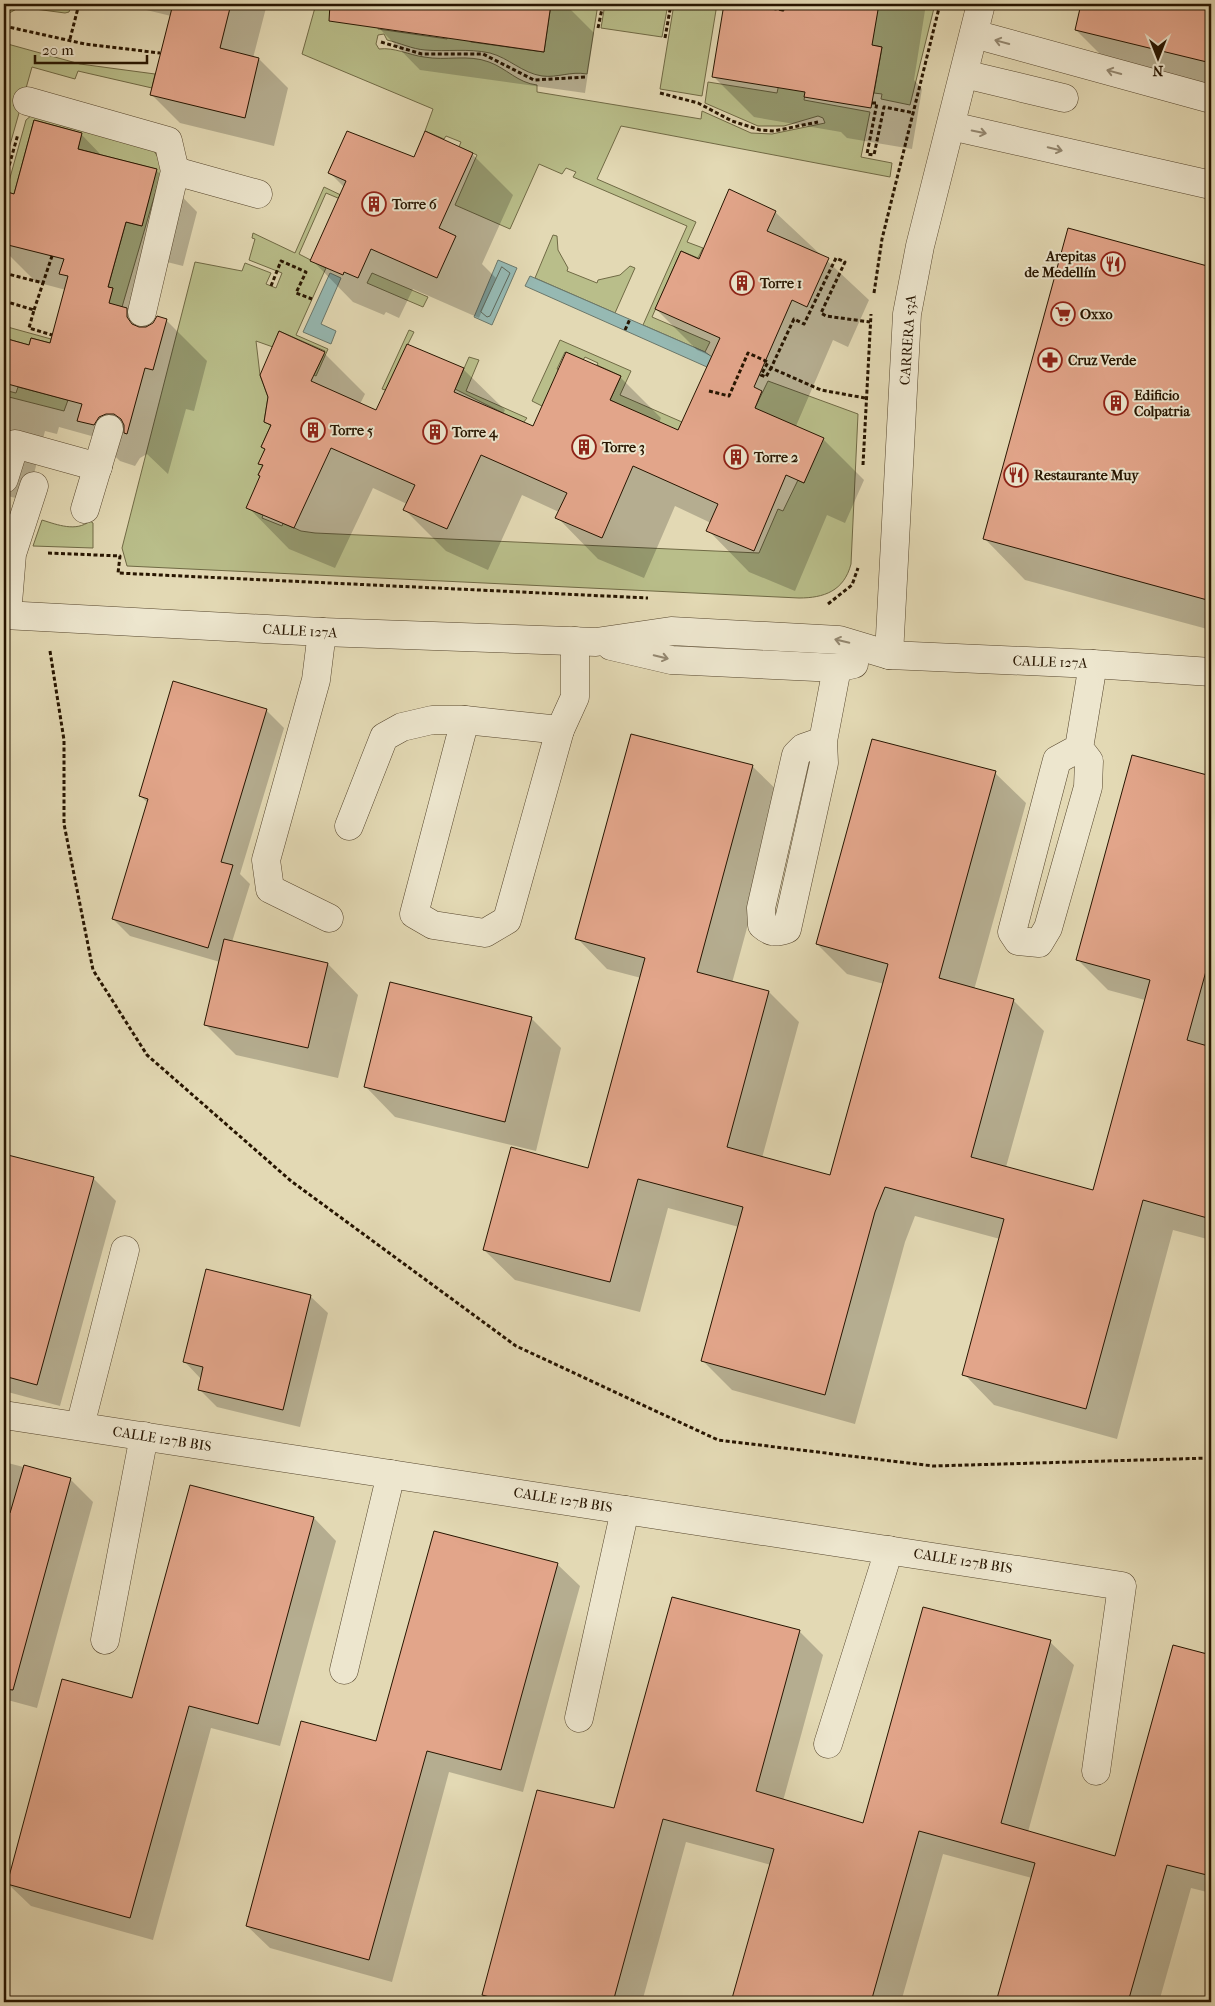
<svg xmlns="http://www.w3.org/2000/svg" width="1215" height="2006" viewBox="0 0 1215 2006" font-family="'IM FELL French Canon',serif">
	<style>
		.green { fill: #b9be8a; stroke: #706a45 }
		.water { fill: #96b9b3; stroke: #6a776b }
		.shadow { fill: #0003 }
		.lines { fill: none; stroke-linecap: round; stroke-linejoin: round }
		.shore { stroke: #5e675a; stroke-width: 1 }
		.building { fill: #e2a58a; stroke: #271500 }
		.minor-casing { stroke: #56462d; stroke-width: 29 }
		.path { stroke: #271500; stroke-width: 3; stroke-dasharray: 4 2.5; stroke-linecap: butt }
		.minor { stroke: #ede6ce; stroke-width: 28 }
		.oneway { stroke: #948871 }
		.labels { text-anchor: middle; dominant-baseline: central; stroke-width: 4; stroke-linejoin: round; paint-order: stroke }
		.poi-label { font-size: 14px; font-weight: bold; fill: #271500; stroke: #ede6ce; text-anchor: start }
		.street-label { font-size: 14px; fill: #271500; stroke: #ede6ce }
	</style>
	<rect width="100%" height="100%" fill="#e3d9b4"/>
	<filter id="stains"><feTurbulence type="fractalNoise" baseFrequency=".004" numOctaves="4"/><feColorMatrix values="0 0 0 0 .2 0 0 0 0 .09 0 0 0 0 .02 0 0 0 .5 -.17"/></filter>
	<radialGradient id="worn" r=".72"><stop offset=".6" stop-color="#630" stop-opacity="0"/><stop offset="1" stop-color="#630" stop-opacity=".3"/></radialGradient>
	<!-- green -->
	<g class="green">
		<path d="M4,4H72L69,12L65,13L20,7L4,16Z"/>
		<path d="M316,4H382L378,29L447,39L449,28L471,42L544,52L551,4H598L587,74C570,71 558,78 542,76C522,73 509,58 490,53C467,48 447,52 425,50C412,49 400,43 387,40L384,34L378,35L376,44L379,49C394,47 409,55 424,57C446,61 468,54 489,62C506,68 518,83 537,85V92L701,119L702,111L751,133L772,134L825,123L823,118L818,116L784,126H758L705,103L708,82L777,93L780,79L807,84L804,100L870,112L861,157L892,163L890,177L621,126L597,179L696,222L687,242L703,248L698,258L681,251L652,317L710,342L705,352L643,325L687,226L573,177L576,172L566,168L562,174L539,164L510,229L455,205L477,155L459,147L461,142L446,136L444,139L425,131L433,109L302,54Z"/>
		<path d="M605,4H668L662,37L601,28Z"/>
		<path d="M674,4H717L702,96L660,89Z"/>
		<path d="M849,4L889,9L890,4H935L910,105L881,99L882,94L874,93L882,47L843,40Z"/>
		<path d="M4,43L80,64L155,74L152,88L78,71L75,79L32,67L4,166Z"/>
		<path d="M32,115L154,151L160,160L162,170L122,307L108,304L113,288L108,287L126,222L142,226L156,169L78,149L81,133L34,120L14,194L6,192L26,120Z"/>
		<path d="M324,187L347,198L345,201L326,193L299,254L326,268L296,335L328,349L316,376L314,375L325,351L279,331L273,347L256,341L260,375L268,397L264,422L271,425L261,447L265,449L259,464L263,465L258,475L264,479L247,508L263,515L262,518L282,526L283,523L301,531L315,533L759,553L778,509L783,511L798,480L804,483L752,414L768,381L858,414L851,564C844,591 824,598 799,598L127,566L122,548L195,262L242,271L245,263L271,273L266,284L276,288L282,273L249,260L255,239L252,238L253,233L295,253Z"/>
		<path d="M553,235L557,236L558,250L568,268L567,271L597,283L598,280L620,275L630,266L635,268L615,313L535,278Z"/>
		<path d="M372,273L428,297L423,307L367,283Z"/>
		<path d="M4,326L51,339L50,343L31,338L29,345L4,338Z"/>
		<path d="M409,330L414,332L399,362L389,391L382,389Z"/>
		<path d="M560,340L631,371L620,395L682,422L683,436L610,400L621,376L597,365L598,363L585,357L583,360L565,352L557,369L567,374L542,406L532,401Z"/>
		<path d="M469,357L479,360L466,391L527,418L523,423L455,389Z"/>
		<path d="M18,387L68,400L64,411L9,397L4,414V390L16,393Z"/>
		<path d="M42,520C58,525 76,532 90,521L93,523V548L33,546Z"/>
	</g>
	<!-- water -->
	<g class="water">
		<path d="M498,260L517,268L492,325L474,317Z"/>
		<path d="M330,273L341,278L321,324L336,331L331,344L303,332Z"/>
		<path d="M530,276L705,352L712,357L707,367L525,286Z"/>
	</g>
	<!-- shadow -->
	<g class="shadow">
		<path d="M131,4H267L253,58L259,59L288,88L274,146L180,123L151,94L171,16L134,7Z"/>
		<path d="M270,4H292L291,9Z"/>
		<path d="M383,4H571L570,9L594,33L585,93L420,70L379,28Z"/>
		<path d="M754,4H926L914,80L922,89L912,149L847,138L841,132L754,117L713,76L751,24Z"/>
		<path d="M1082,4H1211V85L1106,60L1076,30Z"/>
		<path d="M81,134L103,157L156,170L197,212L183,266L167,262L150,326L166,320L207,361L194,411L186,409L168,474L147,454L140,458L135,466L120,461L95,437L59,427L57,434L45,431L27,501L4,495V339L30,346L51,344L66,290L36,282L4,250V206L7,193L15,195Z"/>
		<path d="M472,154L513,195L482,264L496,278L479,318L413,289L399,318L386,312L384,315L353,302L312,260L344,187L330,173L414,159Z"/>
		<path d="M775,212L869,300L848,347L833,340L796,426L823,439L864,480L845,523L827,515L795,591L749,572L708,530L711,523L675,506L644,578L598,559L557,517L559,512L522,495L488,570L446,551L405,510L407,504L373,488L335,568L289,549L248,507L264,467L260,463L266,451L262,447L271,427L265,421L324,353L365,394L360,404L377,412L463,369L505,410L503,414L534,427L620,377L661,418L659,423L679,432L713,357L697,350L656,309L699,260Z"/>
		<path d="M1069,229L1211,268V630L1025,580L984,538Z"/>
		<path d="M266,710L284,728L240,874L250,884L232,942L328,964L358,995L338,1078L236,1055L205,1024L220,962L130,936L113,919L148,803L140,796Z"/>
		<path d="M1133,756L1211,776V1240L1173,1230L1117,1439L994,1405L964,1374L1000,1239L915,1216L905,1242L855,1424L732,1390L702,1360L739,1227L668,1208L640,1312L515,1280L484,1250L589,1170L641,978L607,969L577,938L752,766L783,796L732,983L769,992L799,1022L762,1158L830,1176L884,984L847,974L817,944L995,773L1026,803L974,990L1013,1000L1044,1031L1006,1167L1094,1191L1145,1000L1108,990L1078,960Z"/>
		<path d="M531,1018L561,1048L536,1151L395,1117L365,1086Z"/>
		<path d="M4,1155L93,1178L116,1201L60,1406L4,1391Z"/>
		<path d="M310,1296L328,1313L300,1427L217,1407L199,1389L201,1379L184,1361Z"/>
		<path d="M4,1462L70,1479L93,1502L37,1708L4,1699Z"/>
		<path d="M191,1486L314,1518L336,1541L280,1746L211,1728L153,1940L31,1906L8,1884L133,1700Z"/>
		<path d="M557,1564L580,1586L523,1792L449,1772L392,1982L270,1948L247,1926L377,1743Z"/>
		<path d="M799,1631L823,1655L783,1801L864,1824L1050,1642L1074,1665L1028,1832L1116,1858L1174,1646L1211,1656V1893L1191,1888L1159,2002H997L1032,1878L943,1854L901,2002H733L771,1865L686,1842L642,2002H491L483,1995L615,1810Z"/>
	</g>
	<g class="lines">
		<!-- shore -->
		<path class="shore" d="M502,267L510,273L490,316L487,317L481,312Z"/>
	</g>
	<!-- building -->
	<g class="building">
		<path d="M173,4H231L220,48L259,58L245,118L150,95Z"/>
		<path d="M330,4H551L544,52L329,21Z"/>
		<path d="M724,4H879L872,45L882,47L871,108L804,97L805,92L712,77Z"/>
		<path d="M1081,4H1211V63L1075,30Z"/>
		<path d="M34,120L82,133L78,149L157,169L142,226L126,222L108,287L113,288L109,303L127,308V317L132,324L139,327H146L153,323L157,316L167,319L153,370L145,368L127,434L124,433V425L121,419L114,414H106L99,417L94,425L77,421L82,404L4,383V338L29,345L31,338L50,343L68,276L59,274L64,259L4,244V191L14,194Z"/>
		<path d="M347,131L414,157L425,131L473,153L439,228L456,236L437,278L371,249L358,278L344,272L343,275L310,261L346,181L328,173Z"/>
		<path d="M729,189L776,211L767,231L829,258L807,307L792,300L754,387L762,391L755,408L824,438L804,483L786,475L754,551L706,531L718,504L633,466L602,538L555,518L567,493L481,455L447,529L403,510L415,485L331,448L294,528L246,508L260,476L258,475L263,465L258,464L265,449L261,447L271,425L264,422L268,397L260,375L279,331L325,352L311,381L376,410L407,344L464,368L454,392L533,426L566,352L621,376L610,400L678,430L720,338L655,309L681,251L699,259Z"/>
		<path d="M1068,228L1211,267V601L983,539Z"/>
		<path d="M173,681L267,709L221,862L233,865L208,948L112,919L148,799L139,796Z"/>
		<path d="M631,734L753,765L697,972L769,991L727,1147L830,1175L888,964L816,944L872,739L996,771L939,978L1014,999L971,1157L1093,1190L1150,980L1076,960L1132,755L1211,776V953L1187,1040L1211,1047V1219L1143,1200L1086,1409L962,1375L1004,1219L885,1187L875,1212L825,1395L701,1361L743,1207L638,1179L610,1282L483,1250L511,1147L588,1168L645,958L575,939Z"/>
		<path d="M224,939L328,963L308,1048L204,1025Z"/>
		<path d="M390,982L532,1017L505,1122L364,1087Z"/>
		<path d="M4,1154L94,1177L37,1385L4,1376Z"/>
		<path d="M206,1269L311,1295L283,1410L198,1390L203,1367L183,1362Z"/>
		<path d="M24,1465L71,1478L13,1690L4,1689V1511L10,1513Z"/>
		<path d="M190,1485L314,1517L258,1724L189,1706L130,1918L7,1884L62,1679L132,1698Z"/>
		<path d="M434,1531L558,1563L501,1770L427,1751L369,1960L246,1926L301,1721L376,1741Z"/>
		<path d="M672,1597L800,1630L756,1791L863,1823L923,1607L1051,1640L1001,1823L1115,1856L1173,1645L1211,1655V1876L1167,1865L1128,2002H996L1035,1863L919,1831L871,2002H731L774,1849L663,1819L613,2002H509L482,1995L537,1790L614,1808Z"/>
	</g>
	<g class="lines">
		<!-- minor casing -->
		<g class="minor-casing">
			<g id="minor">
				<path d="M974,34L1211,99"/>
				<path d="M964,74L1064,98"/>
				<path d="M27,101L168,141L175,171L142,312"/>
				<path d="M951,126L1211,185"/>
				<path d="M175,171L258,194"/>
				<path d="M4,479L15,444L98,467"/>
				<path d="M85,509L109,429"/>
				<path d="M4,615L322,632L596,642L671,631L839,640L889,655L1093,664L1211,672"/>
				<path d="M7,615L12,554L34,486"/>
				<path d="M322,632L316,680L266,860L270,889L329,918"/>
				<path d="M611,646L671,660L837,668L854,664"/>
				<path d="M889,655L907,314L920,246L981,4"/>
				<path d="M465,720L414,914L433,925L485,933L507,920L560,730L575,697V641"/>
				<path d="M823,741L803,748L796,755L761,908L762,925C771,933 776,933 787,929L824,763L823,741L837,668"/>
				<path d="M1079,748L1089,761L1088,787L1048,928L1039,943L1018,941L1012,932L1053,775L1057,760L1079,748L1093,664"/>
				<path d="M349,826L384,737L402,727L432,720H465L560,730"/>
				<path d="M4,1415L1122,1586L1096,1771"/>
				<path d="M80,1426L125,1250"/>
				<path d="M105,1640L144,1436"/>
				<path d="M344,1670L391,1474"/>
				<path d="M579,1718L625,1510"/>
				<path d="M828,1744L889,1550"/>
			</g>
		</g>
		<!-- path -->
		<g class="path">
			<path d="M747,4L783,10L784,4"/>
			<path d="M4,26L85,44L160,53"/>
			<path d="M598,28L603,4"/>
			<path d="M665,38L671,4"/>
			<path d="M70,39L79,4"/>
			<path d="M381,42L422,54H483L534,80L586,77"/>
			<path d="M660,93L698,103L732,121L760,130L774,131L818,122"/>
			<path d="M872,103H877L867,154L874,155L884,107L914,113"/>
			<path d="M4,184L18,134"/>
			<path d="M4,273L43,283L52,256"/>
			<path d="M271,286L281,261L306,272L296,293L312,299"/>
			<path d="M874,293L882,239L940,4"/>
			<path d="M4,301L34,310L29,328L52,335"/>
			<path d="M34,310L43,283"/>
			<path d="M625,330L630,319"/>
			<path d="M709,391L729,396L748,353L768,362L761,375L766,377L771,368"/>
			<path d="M865,398L821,390L771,368L794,319L804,324L836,258L845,262L821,313L826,316L870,322"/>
			<path d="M863,465L871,314"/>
			<path d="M48,553L120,556L118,573L648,598"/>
			<path d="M828,604L852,585L858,568"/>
			<path d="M50,651L64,740V824L93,970L147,1055L291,1181L516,1346L718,1440L933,1466L1211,1458"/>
		</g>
		<!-- minor -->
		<use href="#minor" class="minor"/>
	</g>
	<!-- one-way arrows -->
	<defs><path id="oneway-shaft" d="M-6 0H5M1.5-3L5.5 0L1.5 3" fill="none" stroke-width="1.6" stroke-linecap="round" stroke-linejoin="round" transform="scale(1.25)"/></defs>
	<g class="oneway">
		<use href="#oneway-shaft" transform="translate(1002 42) rotate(-165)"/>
		<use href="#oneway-shaft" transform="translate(1114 72) rotate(-165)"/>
		<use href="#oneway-shaft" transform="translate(979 132) rotate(12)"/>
		<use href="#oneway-shaft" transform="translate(1055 149) rotate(13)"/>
		<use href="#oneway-shaft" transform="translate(842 641) rotate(-167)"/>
		<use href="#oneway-shaft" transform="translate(661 657) rotate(13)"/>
	</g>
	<!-- icons -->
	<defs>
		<g id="building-ring" transform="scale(1.25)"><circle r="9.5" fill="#ede6ce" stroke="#8f2418" stroke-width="1.5"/><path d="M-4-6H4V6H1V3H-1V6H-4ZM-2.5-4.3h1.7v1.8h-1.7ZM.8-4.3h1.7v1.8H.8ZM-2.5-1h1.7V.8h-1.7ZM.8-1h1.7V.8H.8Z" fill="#8f2418"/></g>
		<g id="restaurant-ring" transform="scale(1.25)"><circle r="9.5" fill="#ede6ce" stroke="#8f2418" stroke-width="1.5"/><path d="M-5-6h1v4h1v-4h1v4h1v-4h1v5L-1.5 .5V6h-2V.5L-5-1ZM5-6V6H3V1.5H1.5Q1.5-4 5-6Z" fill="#8f2418"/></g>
		<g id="supermarket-ring" transform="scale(1.25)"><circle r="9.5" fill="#ede6ce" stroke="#8f2418" stroke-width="1.5"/><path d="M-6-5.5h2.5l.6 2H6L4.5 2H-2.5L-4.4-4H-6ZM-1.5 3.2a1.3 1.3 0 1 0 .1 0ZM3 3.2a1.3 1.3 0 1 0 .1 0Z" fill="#8f2418"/></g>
		<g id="pharmacy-ring" transform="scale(1.25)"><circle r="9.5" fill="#ede6ce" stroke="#8f2418" stroke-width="1.5"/><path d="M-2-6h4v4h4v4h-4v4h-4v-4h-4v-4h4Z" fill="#8f2418"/></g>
	</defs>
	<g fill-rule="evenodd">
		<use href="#building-ring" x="374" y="204"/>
		<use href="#restaurant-ring" x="1113" y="264"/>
		<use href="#building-ring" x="742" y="283"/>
		<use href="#supermarket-ring" x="1063" y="314"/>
		<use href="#pharmacy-ring" x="1050" y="360"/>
		<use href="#building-ring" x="1116" y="403"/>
		<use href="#building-ring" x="313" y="430"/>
		<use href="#building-ring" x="435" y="432"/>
		<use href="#building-ring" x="584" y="447"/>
		<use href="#building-ring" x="736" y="457"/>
		<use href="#restaurant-ring" x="1016" y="475"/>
	</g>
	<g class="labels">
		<!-- poi labels -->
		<g class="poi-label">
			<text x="392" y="204">Torre 6</text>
			<text x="1096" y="256" text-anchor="end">Arepitas<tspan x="1096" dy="16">de Medellín</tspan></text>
			<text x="760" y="283">Torre 1</text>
			<text x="1080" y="314">Oxxo</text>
			<text x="1068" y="360">Cruz Verde</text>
			<text x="1134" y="395">Edificio<tspan x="1134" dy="16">Colpatria</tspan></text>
			<text x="330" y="430">Torre 5</text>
			<text x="452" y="432">Torre 4</text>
			<text x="602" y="447">Torre 3</text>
			<text x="754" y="457">Torre 2</text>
			<text x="1034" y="475">Restaurante Muy</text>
		</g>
		<!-- street labels -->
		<g class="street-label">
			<text transform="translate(908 340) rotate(-86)">CARRERA 53A</text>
			<text transform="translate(300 631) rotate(3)">CALLE 127A</text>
			<text transform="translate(1050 662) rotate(2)">CALLE 127A</text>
			<text transform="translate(162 1439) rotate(9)">CALLE 127B BIS</text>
			<text transform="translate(563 1500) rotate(9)">CALLE 127B BIS</text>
			<text transform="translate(963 1561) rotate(9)">CALLE 127B BIS</text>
		</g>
	</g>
	<!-- margin -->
	<rect width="1215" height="2006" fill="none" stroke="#e3d9b4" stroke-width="20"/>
	<rect x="5" y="5" width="1205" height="1996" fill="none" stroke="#271500" stroke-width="2.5"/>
	<rect x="10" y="10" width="1195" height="1986" fill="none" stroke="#271500"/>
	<!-- north arrow -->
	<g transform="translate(1158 58) rotate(180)" stroke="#ede6ce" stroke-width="4" paint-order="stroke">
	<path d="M0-4L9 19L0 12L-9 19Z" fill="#271500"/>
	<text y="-8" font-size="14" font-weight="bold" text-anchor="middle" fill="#271500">N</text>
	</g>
	<!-- scale -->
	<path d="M35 55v8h112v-8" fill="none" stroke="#271500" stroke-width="2.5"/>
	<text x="42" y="55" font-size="15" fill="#271500" stroke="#ede6ce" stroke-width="4" paint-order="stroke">20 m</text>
	<rect width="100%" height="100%" filter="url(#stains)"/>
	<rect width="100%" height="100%" fill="url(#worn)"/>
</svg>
